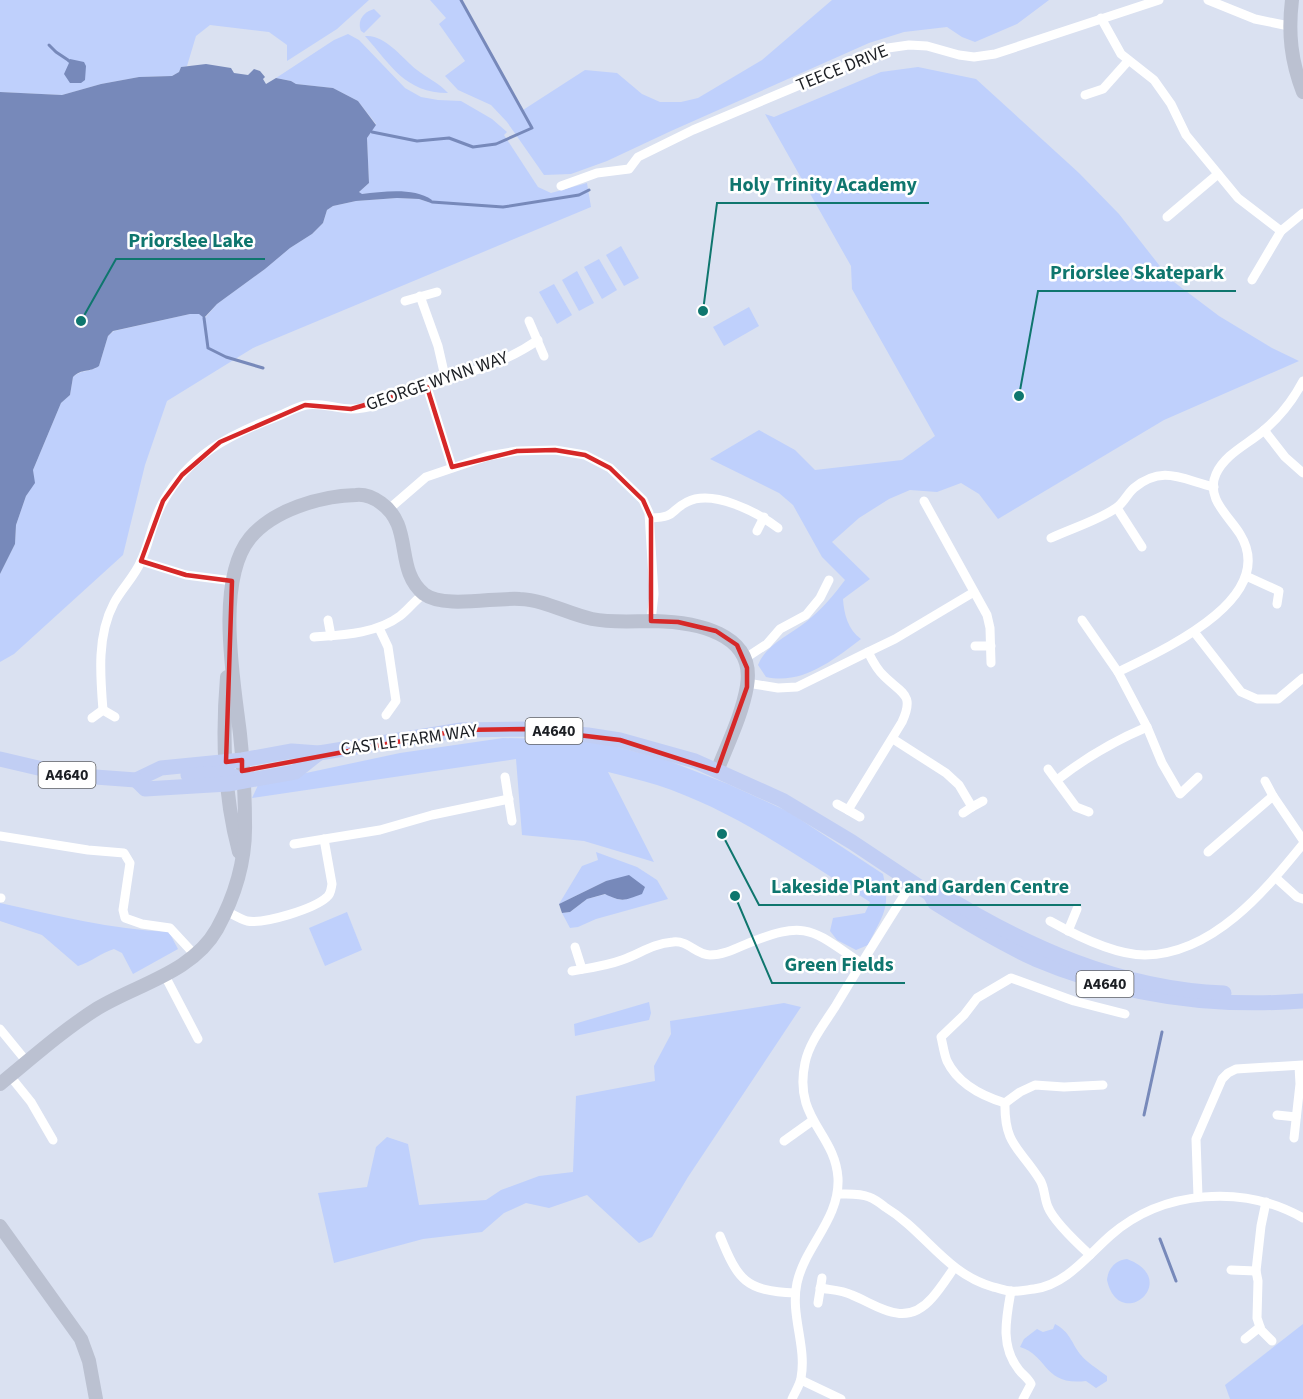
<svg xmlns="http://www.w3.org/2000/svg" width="1303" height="1399" viewBox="0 0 1303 1399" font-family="'Source Sans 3',sans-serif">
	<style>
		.green { fill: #bfd0fc }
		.water { fill: #7789ba }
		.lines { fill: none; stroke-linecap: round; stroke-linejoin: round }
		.stream { stroke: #7789ba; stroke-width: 3 }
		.street { stroke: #fff; stroke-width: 9 }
		.secondary { stroke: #bbc1d1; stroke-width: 14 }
		.primary { stroke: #c1cef4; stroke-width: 15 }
		.marked { fill: none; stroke: #d62828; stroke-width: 4.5; stroke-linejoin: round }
		.labels { text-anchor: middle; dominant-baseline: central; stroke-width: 5; stroke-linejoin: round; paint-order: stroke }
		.shield { fill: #fff; stroke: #606266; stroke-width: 1.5 }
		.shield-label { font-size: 16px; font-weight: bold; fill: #1c1f24 }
		.street-label { font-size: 18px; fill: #1c1f24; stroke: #fff }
		.leader { fill: none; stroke: #0f766e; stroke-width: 2 }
		.callout-dot { fill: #0f766e; stroke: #fff; stroke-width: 2 }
		.callout-label { font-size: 20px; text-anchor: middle; font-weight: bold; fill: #0f766e; stroke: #fff; stroke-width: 5; stroke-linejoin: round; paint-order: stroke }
	</style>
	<rect width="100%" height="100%" fill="#dae1f1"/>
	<!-- green -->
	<g class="green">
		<path d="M0,0H369L337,29L287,61V45L269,32L210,25L196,36L187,66L181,67L179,72L172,76L139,77L101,84L62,95L0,92Z"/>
		<path d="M430,0H461L523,110L585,70L617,73L642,94L660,102H681L698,98L762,60L832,0H1049L1017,24L975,42L962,37L947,27L904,32L869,43L671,131L607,161L571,174L544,175L507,122L491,105L458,90L445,76L465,61L439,24L446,18Z"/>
		<path d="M374,9L381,16L364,33L361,31C357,21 363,12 374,9Z"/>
		<path d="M348,34L359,40L405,88L421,97L438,100L461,101L492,119L507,132L504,135L538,187L551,193L587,183L591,207L253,348L167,401L145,465L123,555L14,654L0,662V574L15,544L16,525L26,496L34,483L33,470L61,403L70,395L73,377C82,369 89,373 99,366L108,336L114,331L190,314H200L205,318L217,304L265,269L290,248L312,234L323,223L327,210L333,206L356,201L397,198L419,199L431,203L407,192L361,194L359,192L369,183L367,138L376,124L358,101L333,88L296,84L291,81L276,78L334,40Z"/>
		<path d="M365,36C385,34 403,59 417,70C428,79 438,82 448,93C405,93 391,65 365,36Z"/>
		<path d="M918,67L976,79L1079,173L1119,214L1170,279L1219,316L1272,348L1299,361L1164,420L998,519L979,494L961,483L937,492L910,490L889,499L859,518L832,542L870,579L843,599C844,614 848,630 861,639C833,660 803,685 766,677L758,665C766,644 790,635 806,622C821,610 834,595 845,580L822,557L793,505L779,493L710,459L759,430L795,450L815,470L902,460L935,436L852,289L851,266L765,114L774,117L881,72Z"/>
		<path d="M621,246L639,278L624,286L606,255Z"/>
		<path d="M599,259L617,290L602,299L584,267Z"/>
		<path d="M577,271L594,303L579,311L562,280Z"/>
		<path d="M554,284L572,315L557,324L539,292Z"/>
		<path d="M749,307L759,326L724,346L713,327Z"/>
		<path d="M503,738L592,740L669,761L728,784L789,812L883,874C891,909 883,914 868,945L856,950L837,940L830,931L833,918L865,913L870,902C803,860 734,810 657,785C641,780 624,776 608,772L654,862L584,841L522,835L516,759L252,798L259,783L400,753Z"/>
		<path d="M596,852L637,867L657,880L668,899L596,919L578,927L570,928L562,913L570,912L587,899L606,894C616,899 621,902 632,897L606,881L559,904L582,866L598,860Z"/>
		<path d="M0,903C58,916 110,929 169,932L178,949L133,974L122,953L114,949C101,953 91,962 78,966L42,935L0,921Z"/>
		<path d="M347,912L362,950L325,966L309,928Z"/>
		<path d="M649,1002L651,1013L649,1020L575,1036L574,1024Z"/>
		<path d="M784,1003L801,1007L688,1177L652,1237L639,1243L587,1195L549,1208L526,1203L504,1213L482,1232L423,1239L334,1263L318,1193L367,1187L376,1147L387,1137L408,1144L419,1205L486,1200L501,1190L539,1176L573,1172L576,1096L655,1081L654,1066L671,1034L670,1021Z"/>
		<path d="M1127,1259C1183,1280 1119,1334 1107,1280C1108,1268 1116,1260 1127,1259Z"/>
		<path d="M1055,1324C1070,1332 1071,1342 1080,1354C1087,1363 1098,1369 1107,1376V1381L1096,1388L1086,1381C1043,1386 1049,1356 1020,1347L1024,1339L1037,1329L1043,1332L1053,1329Z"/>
		<path d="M1303,1324V1399H1230L1225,1385Z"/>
	</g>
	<!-- water -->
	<g class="water">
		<path d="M70,59L84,62L86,66L85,80L81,83H70L64,74L69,63L67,61Z"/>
		<path d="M206,64L231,68L234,73L248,75L254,69L260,71L265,77L263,79L266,84L276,78L291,81L296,84L333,88L358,101L376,125L367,138L369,183L359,192L362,194C383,192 413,187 432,200L431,203L419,199L397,198L356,201L333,206L327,210L323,223L312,234L290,248L265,269L217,304L204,318L199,314H190L113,331L108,336L99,366C89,373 82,368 73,377L70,395L61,403L33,470L35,483L26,496L16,525L15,544L0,574V92L62,95L101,84L139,77L172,76L179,72L181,67Z"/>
		<path d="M629,875L645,887L642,894C625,900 623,903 605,894L587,899L570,912L562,913L559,904L606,881Z"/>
	</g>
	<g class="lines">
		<!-- stream -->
		<g class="stream">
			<path d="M49,45L56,52L68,60"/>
			<path d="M372,132L417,141L449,138L473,147L496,144L532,128L461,0"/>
			<path d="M432,202L503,207L579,195L589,190"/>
			<path d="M204,318L208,348L226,357L263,368"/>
			<path d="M1144,1115L1162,1032"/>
			<path d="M1160,1239L1176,1281"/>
		</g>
		<!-- street -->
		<g class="street">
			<path d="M1208,0L1255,19L1289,26"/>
			<path d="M1101,18L1121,54L1154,80L1171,104L1186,135L1238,198L1281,231L1303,213"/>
			<path d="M1085,95L1103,89L1128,61"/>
			<path d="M561,186L597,173L629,169L638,157L693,130L888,48L909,45L927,46L959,55L974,57L995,54L1159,0"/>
			<path d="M1167,217L1218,174"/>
			<path d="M1252,280L1281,231"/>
			<path d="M420,296L438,346L446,381"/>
			<path d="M405,301L437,292"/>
			<path d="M529,321L544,356"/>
			<path d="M427,387L452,467"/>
			<path d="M1264,430L1285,457L1303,473"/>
			<path d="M924,501L987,615L990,628L991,663"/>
			<path d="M1117,508L1142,547"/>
			<path d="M389,509L426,477L488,456L517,451L555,450L585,455L610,468L643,500L649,513L654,594L651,621"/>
			<path d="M651,518C677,517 669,511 687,502C713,489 757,512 778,528"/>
			<path d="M757,531L764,517"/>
			<path d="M1051,538C1070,529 1099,520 1116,508C1123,504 1127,494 1134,488C1163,464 1183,480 1214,487"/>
			<path d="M141,561L186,575L233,581"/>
			<path d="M1246,576L1279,591L1277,604"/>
			<path d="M328,620L331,636"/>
			<path d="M1082,620L1118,672"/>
			<path d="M379,628L388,647L396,701L386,715"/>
			<path d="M1195,633L1241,692L1257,699H1278L1303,678"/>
			<path d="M314,637C342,635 376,634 400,616C409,609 415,600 424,594"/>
			<path d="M975,646H991"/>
			<path d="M868,652L895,639L974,592"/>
			<path d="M744,659L767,644L780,629L806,615L820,598L829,580"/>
			<path d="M747,683L778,688L797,687L868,652C872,660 877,670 884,676C902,694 915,694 902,722L848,810L837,804"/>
			<path d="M103,710C100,674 97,635 114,603C122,588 135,576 141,561C150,542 152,521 163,502C189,455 229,435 276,417C286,413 296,407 306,405C320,402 337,409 351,409C377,409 409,392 434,384C470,372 505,363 538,340"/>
			<path d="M92,718L103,710L115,717"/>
			<path d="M893,739L946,773L959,785L972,807L963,813"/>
			<path d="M1048,769L1076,807L1089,812"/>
			<path d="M505,777L512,821"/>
			<path d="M1198,777L1180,794L1162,763L1147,727L1118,672C1161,651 1280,599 1240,534C1229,516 1205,498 1216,474C1225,454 1248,444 1263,431C1280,417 1293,400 1303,381"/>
			<path d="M1057,780C1085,758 1114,741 1147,727"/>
			<path d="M1265,781L1273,796"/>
			<path d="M972,807L983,801"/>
			<path d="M848,810L860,817"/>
			<path d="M0,836L88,850L124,853L130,863L123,910L125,918L142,924L170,928L195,955"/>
			<path d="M294,844L380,830L432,815L509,799"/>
			<path d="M1208,852L1273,796L1303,840"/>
			<path d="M1276,878L1297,897L1303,899"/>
			<path d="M0,898H1"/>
			<path d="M226,911C232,914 240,919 247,921C265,924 314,909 327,897C331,894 331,889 332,884L324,839"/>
			<path d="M1050,921C1075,935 1116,955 1145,955C1213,954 1264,892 1303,844"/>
			<path d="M1068,931L1077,909"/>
			<path d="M575,947L582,969"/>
			<path d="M572,971C589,968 606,966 622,960C640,954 651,944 673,942C688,940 696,955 710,955C724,955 737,948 749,943C808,919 813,931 861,963"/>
			<path d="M164,974L198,1039"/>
			<path d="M0,1029L27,1062"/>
			<path d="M10,1076L31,1102L53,1140"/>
			<path d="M1103,1085L1064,1087L1035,1085L1020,1092L1005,1103C982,1096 958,1084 947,1061C944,1054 943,1045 941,1037L964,1015L977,998L1011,978L1074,1001L1125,1014"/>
			<path d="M1005,1103C1004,1145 1020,1148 1040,1180C1045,1188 1044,1198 1048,1207C1054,1222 1078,1244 1090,1255"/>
			<path d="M1277,1115L1296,1117"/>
			<path d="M1294,1138L1300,1084L1299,1066"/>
			<path d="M784,1141L812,1121"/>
			<path d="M838,1194C848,1194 860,1193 869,1197C875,1199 880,1203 885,1207C926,1232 945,1273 993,1287C999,1288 1005,1291 1011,1291C1018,1292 1026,1290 1034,1289C1066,1285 1088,1255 1111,1235C1163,1190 1243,1184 1303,1218"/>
			<path d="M1198,1197L1196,1139L1222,1079L1228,1073L1236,1069L1303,1065"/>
			<path d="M1266,1202L1261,1226L1256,1271L1258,1281L1257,1318L1261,1330L1272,1341"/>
			<path d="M720,1236C738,1280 745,1291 795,1293"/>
			<path d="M1231,1270L1256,1271"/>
			<path d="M820,1288C831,1290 842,1290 852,1295C879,1306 905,1329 932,1298C940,1289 947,1278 954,1268"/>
			<path d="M1011,1291C1006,1319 1000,1346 1019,1370C1023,1375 1028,1378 1031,1384L1023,1399"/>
			<path d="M818,1303L822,1278"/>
			<path d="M1245,1339L1260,1327"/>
			<path d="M801,1380L841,1399"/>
			<path d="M792,1399C795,1392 800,1385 801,1378C807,1346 790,1315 797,1283C805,1246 840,1219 838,1178C835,1133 793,1119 805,1063C809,1043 824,1024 835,1007C860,965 886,924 912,883"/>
		</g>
		<!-- secondary -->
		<g class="secondary">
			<path d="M1292,0C1288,33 1291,61 1303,92"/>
			<path d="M227,677C222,735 224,796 239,852"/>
			<path d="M0,1084C32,1058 63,1030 98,1008C138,984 193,972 217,929C235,896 246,861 245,823C245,794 243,763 240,734C234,683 215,581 250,538C273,510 320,496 356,495C365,494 374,498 381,503C414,526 394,570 424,594C444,609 495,597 520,599C545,600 568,614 592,619C612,623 634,621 654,621C694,622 756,632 747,686C742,715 728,743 717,771"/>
			<path d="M0,1226L81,1339L89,1361L96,1399"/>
		</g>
		<!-- primary -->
		<g class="primary">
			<path d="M0,759L68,775L136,780L161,768L242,760L292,751L319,753L461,730L527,729L588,735L620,740L695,761L782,800L852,842L930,894L935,903C967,923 1000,943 1035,959C1120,995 1211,1008 1303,1001"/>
			<path d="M188,775L227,773L243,781"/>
			<path d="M136,780L145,789L228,784L295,772L319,753"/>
			<path d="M930,894L940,893C1027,947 1120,989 1224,993"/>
		</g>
	</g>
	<!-- marked area -->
	<path class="marked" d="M427,387L452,467L517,451L555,450L585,455L610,468L643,500L651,518V621L678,622L716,631L737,645L747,668V687L717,771L620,740L527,729L461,730L242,771V760L226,762L232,581L186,575L141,561L163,501L182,475L220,442L305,405L351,409Z"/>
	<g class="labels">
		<!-- shield labels -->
		<g class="shield">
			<rect x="525.5" y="718" width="57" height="26" rx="4.5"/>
			<rect x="38.5" y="762" width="57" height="26" rx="4.5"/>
			<rect x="1076.5" y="971" width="57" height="26" rx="4.5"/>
		</g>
		<g class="shield-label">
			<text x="554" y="731">A4640</text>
			<text x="67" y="775">A4640</text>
			<text x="1105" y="984">A4640</text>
		</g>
		<!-- street labels -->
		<g class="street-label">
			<text transform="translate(842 68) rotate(-22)">TEECE DRIVE</text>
			<text transform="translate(437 381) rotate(-19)">GEORGE WYNN WAY</text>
			<text transform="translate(409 740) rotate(-8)">CASTLE FARM WAY</text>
		</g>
	</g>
	<!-- callouts -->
	<path class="leader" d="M703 311L717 203H929M81 321L116 259H265M1019 396L1038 291H1236M722 834L759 905H1081M735 896L772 983H905"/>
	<g class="callout-dot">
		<circle cx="703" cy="311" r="6"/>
		<circle cx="81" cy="321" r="6"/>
		<circle cx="1019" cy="396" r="6"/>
		<circle cx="722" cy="834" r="6"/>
		<circle cx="735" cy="896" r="6"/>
	</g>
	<g class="callout-label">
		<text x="823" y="191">Holy Trinity Academy</text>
		<text x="191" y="247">Priorslee Lake</text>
		<text x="1137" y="279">Priorslee Skatepark</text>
		<text x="920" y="893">Lakeside Plant and Garden Centre</text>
		<text x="839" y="971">Green Fields</text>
	</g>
</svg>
